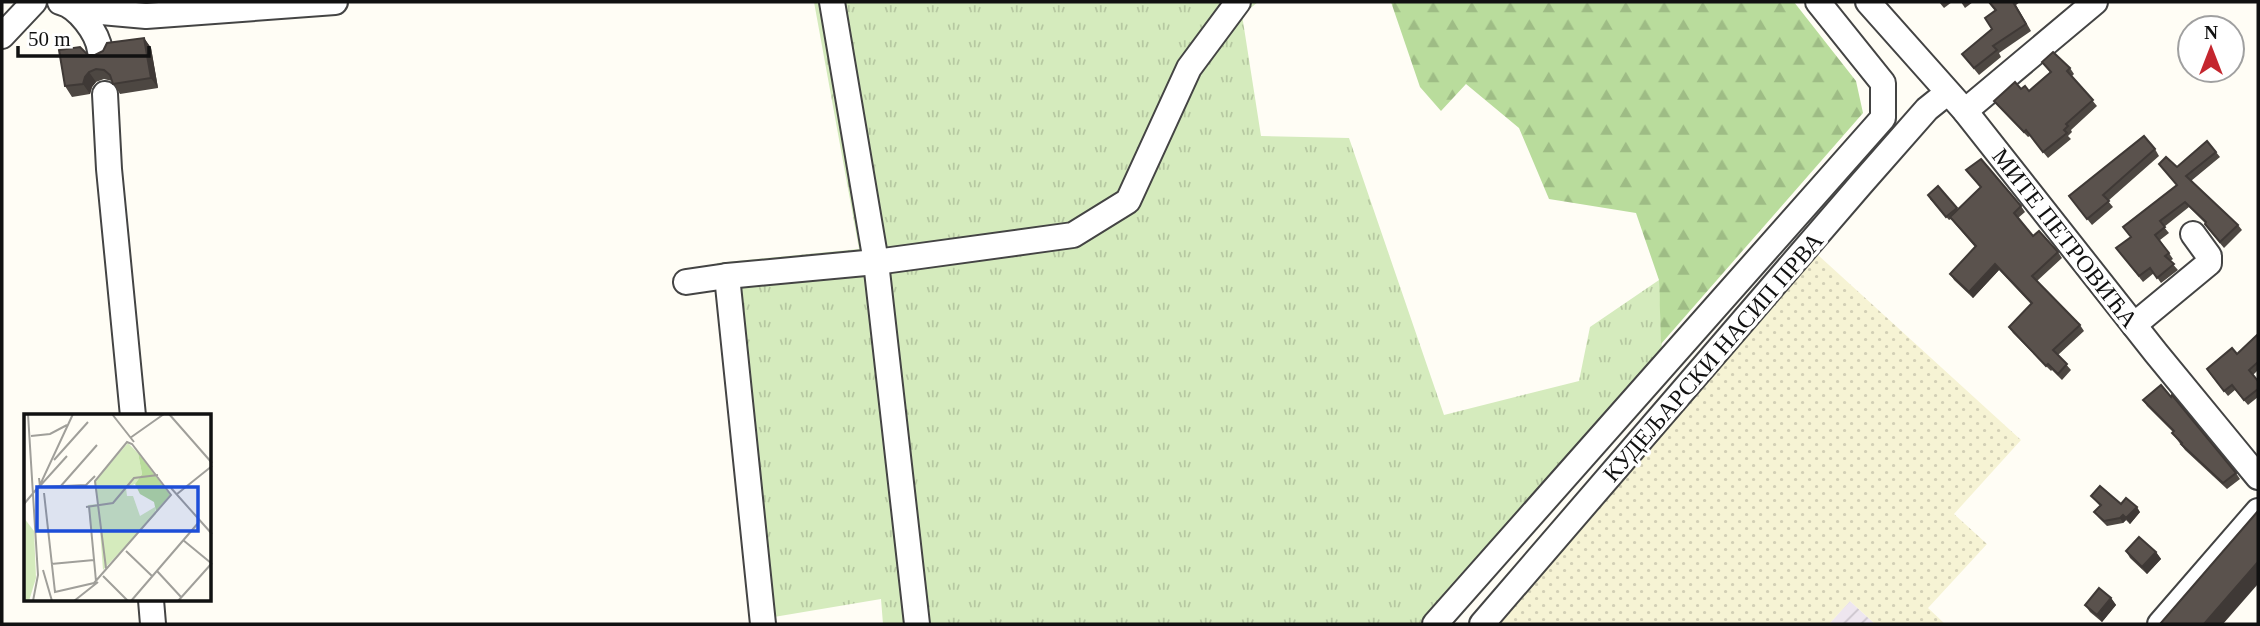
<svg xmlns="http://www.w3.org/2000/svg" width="2260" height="626" viewBox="0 0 2260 626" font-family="'Times New Roman',serif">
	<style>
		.industrial { fill: url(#industrial-furrows) }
		.farmland { fill: url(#farmland-dots) }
		.grass { fill: url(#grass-tufts) }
		.forest { fill: url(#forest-firs) }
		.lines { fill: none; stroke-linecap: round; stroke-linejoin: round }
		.minor-casing { stroke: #444; stroke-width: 28 }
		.minor { stroke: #fff; stroke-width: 24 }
		.wall { fill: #4d4742 }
		.shaded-wall { fill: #3f3936 }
		.building { fill: #5a524d; stroke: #3f3936; stroke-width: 2 }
		.labels { text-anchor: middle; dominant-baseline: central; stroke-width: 7; stroke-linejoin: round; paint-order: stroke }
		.street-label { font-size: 24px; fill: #111; stroke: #fff }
		.inset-road { fill: none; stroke: #a09f9a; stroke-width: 2 }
		.view { fill: #1d4ed8; fill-opacity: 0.15; stroke: #1d4ed8; stroke-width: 3.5 }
		.inset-edge { fill: none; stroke: #111; stroke-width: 3.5 }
	</style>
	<defs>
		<pattern id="industrial-furrows" width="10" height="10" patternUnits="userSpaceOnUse" patternTransform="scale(1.75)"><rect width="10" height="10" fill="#eee6ef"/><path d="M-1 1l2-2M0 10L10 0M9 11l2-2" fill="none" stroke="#cbc4cc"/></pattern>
		<pattern id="farmland-dots" width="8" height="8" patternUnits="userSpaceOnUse" patternTransform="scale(1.75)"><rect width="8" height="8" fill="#f6f3d4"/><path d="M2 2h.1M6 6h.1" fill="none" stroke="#d2cfb5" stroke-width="1.8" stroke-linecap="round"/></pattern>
		<pattern id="grass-tufts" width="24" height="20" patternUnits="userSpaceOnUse" patternTransform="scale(1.75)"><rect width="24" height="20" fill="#d5ebbd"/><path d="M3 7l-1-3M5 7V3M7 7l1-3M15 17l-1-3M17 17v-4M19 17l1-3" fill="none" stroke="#b6c8a1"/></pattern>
		<pattern id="forest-firs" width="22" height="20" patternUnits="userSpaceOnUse" patternTransform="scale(1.75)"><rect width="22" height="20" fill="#b9dc9c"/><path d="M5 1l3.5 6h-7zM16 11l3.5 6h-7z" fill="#9ebc85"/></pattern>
	</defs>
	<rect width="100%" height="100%" fill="#fffdf5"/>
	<!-- industrial -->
	<path class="industrial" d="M1850,601L1875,624H1829Z"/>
	<!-- farmland -->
	<path class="farmland" d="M1818,255L2021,440L1954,514L1987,544L1928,608L1945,624H1875L1850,601L1829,624H1502L1496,619Z"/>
	<!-- grass -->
	<path class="grass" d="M814,2H1258L1242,15L1261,136L1349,138L1444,415L1579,381L1590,327L1659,280L1663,380L1450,624H883L881,599L756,620L717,263L859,249Z"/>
	<!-- forest -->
	<path class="forest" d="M1391,2H1794L1856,81L1863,113L1661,344L1659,280L1636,213L1549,199L1519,128L1466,84L1441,111L1420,87Z"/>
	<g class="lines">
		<!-- minor casing -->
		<g class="minor-casing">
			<g id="minor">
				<path d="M60,2C78,6 98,33 100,51"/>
				<path d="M832,2L876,262L917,624"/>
				<path d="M1868,2L1965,111L2156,353L2258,477"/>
				<path d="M79,10L146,16L335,2"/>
				<path d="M2,36L34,2"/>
				<path d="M105,94L109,169L133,416"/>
				<path d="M1965,111L2095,2"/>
				<path d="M727,276L763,624"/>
				<path d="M686,282L727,276L876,262L1073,235L1128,201L1189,68L1238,2"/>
				<path d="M2134,325L2209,263V256L2193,234"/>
				<path d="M151,600L153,624"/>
				<path d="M1435,624L1883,118V83L1818,2"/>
				<path d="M1482,624L1861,184L1927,109L1947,93"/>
				<path d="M2160,624L2258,511"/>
			</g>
		</g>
		<!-- minor -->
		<use href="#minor" class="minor"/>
	</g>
	<!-- wall -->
	<g class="wall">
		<path d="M1939,2H1952L1944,8Z"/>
		<path d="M1961,2H1973L1965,8Z"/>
		<path d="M1988,2H2020L2016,5L2031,31L1999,53L2001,57L1979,75L1962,54L1992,29L1995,11Z"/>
		<path d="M144,38L151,48L158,88L120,94L112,81L104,79L96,82L92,87L90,94L72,97L65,86L88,55H95Z"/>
		<path d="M2042,62L2070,68L2074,74L2072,76L2097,106L2071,130L2072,132L2068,136L2071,139L2048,158L2030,136L2028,137L1999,107L1994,101L2021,89L2029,91L2050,72Z"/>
		<path d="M2155,149L2159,156L2108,201L2113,207L2092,225L2069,196Z"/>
		<path d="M2216,152L2220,157L2191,181L2238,225L2242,230L2224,248L2209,230L2205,224V223L2189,207L2164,227L2169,233L2160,240L2173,259L2170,261L2178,270L2161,283L2154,273L2143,282L2116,248L2131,237L2177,185L2159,164L2177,167Z"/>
		<path d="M1966,170L2021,206L2025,212L2018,218L2033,236L2058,252L2062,258L2037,281L2080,325L2084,331L2058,355L2071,370L2062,380L2052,370L2051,371L2013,333L2009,327L2031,304L1999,270L1973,298L1954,280L1950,274L1975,247L1951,219L1949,220L1930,199L1938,186L1958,210L1981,188Z"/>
		<path d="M2258,334V370L2253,375L2258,381V397L2248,405L2235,390L2228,396L2210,374L2237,354Z"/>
		<path d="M2143,400L2236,473L2240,479L2227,489L2185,450L2172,433L2173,432L2147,406Z"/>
		<path d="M2091,496L2121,504L2140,512L2130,524L2126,520L2123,523L2107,526L2098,517L2094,512L2100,506Z"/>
		<path d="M2126,551L2156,552L2161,559L2147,574L2130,558Z"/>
		<path d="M2111,598L2116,605L2102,622L2090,612L2085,605Z"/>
	</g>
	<!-- shaded-wall -->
	<g class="shaded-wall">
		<path d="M144,38L151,48L158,88L151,78Z"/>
		<path d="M89,72L96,82L92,87L90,94L83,84L85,77Z"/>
		<path d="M1995,264L1999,270L1973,298L1969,292Z"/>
		<path d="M2137,507L2140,512L2130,524L2126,518Z"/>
		<path d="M2123,515L2126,520L2123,523L2120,518Z"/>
		<path d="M2156,552L2161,559L2147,574L2142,567Z"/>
		<path d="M2258,562V584L2223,624H2204Z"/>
		<path d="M2111,598L2116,605L2102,622L2097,615Z"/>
	</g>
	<!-- building -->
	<g class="building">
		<path d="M1989,2H2013L2026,24L1993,46L1997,50L1974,68L1962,54L1992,29L1985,18L1996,10Z"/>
		<path d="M144,38L151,78L113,84L110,75L104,70L96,69L89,72L85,77L83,84L65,86L59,50L80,47L88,55H95L103,51L107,43Z"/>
		<path d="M2053,52L2070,68L2067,71L2093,100L2066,124L2068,126L2064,130L2067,133L2043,152L2026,130L2024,132L1994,101L2015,82L2021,89L2025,86L2029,91L2051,72L2042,62Z"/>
		<path d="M2144,136L2155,149L2103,195L2109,201L2087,219L2069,196Z"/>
		<path d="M2207,141L2216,152L2186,176L2238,225L2220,242L2205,224L2206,222L2185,202L2160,221L2165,227L2155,235L2169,253L2165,256L2174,264L2157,278L2150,268L2139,276L2116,248L2131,237L2123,227L2177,185L2159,164L2166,157L2177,167Z"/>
		<path d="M1981,159L2021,206L2014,213L2033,236L2039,231L2058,252L2032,276L2080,325L2053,350L2067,364L2058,374L2048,364L2046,366L2009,327L2032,303L1995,264L1969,292L1950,274L1976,246L1950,217L1981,187L1966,170Z"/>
		<path d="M1938,186L1957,208L1946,217L1928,195Z"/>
		<path d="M2258,334V362L2249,370L2258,381V389L2244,400L2232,385L2224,391L2207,369L2232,348L2237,354Z"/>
		<path d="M2161,385L2171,397L2172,395L2236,473L2223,483L2181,444L2182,443L2172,433L2174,431L2143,400Z"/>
		<path d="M2100,486L2121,504L2126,498L2137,507L2126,518L2123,515L2120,518L2104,521L2094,512L2101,505L2091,496Z"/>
		<path d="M2258,511V562L2204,624H2160Z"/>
		<path d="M2139,537L2156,552L2142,567L2126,551Z"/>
		<path d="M2099,588L2111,598L2097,615L2085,605Z"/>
	</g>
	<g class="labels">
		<!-- street labels -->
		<g class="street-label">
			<text transform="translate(2065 238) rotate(52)">МИТЕ ПЕТРОВИЋА</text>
			<text transform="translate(1713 357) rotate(-49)">КУДЕЉАРСКИ НАСИП ПРВА</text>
		</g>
	</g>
	<!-- overview -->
	<g transform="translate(24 414)">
		<rect width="187" height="187" fill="#fffdf5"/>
		<path d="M104,29L114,39L118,60L111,70L102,74L103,82H109L116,102L131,93L132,100L79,156L76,116L67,117L64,91L74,90L70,68Z" fill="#d5ebbd"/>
		<path d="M114,39L146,81L132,97L130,88L116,80L111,70L118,60Z" fill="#b9dc9c"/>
		<path d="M0,104L10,117L12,164L5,187H0Z" fill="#d5ebbd"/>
		<path class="inset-road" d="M4,0L14,161L9,187M88,0L110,28M145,0L188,49M7,22L26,20L43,11M106,24L140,0M30,46L64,8M15,64L16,72L43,42M18,73L62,71L71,62M36,73L73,31M147,74L188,120M20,79L31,178L70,169L147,81L108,30L103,28L71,67L82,154M153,80L188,52M0,90L16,71L49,0M65,92L72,167M62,93L89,89L110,64L134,61M159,126L187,149M102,137L128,162M27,150L70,146M19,156L28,187M133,157L157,183M79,162L104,187M50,187L74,168M107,187L175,108M154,187L188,149"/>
		<path class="view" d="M13,73H174V117H13Z"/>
		<rect width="187" height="187" class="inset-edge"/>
	</g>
	<!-- border -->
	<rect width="2260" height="626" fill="none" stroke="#111111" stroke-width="7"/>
	<!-- north arrow -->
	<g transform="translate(2211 49)"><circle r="33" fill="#ffffff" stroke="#a0a0a0" stroke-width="2"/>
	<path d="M0-5L12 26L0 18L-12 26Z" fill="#c4262e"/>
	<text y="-10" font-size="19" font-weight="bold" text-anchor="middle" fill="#111111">N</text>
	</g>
	<!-- scale -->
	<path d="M18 46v10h131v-10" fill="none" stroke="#111111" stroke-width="3.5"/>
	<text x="28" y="46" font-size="21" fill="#111111" stroke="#ffffff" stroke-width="5" paint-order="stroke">50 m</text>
</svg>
